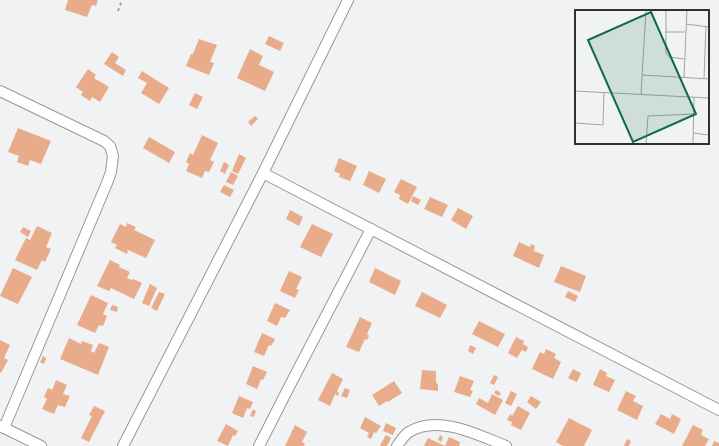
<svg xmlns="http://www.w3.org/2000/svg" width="719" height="446" viewBox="0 0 719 446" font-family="Raleway,sans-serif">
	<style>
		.building { fill: #e8ac8b }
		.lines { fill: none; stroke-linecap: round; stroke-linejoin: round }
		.minor-casing { stroke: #979899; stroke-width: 12 }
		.path { stroke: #a0a1a2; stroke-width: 2; stroke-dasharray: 3 3; stroke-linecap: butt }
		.minor { stroke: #fff; stroke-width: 10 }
		.inset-road { fill: none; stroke: #a3a4a6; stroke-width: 1 }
		.view { fill: #0d6d42; fill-opacity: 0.15; stroke: #0d6d42; stroke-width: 2 }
		.inset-edge { fill: none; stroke: #2f3030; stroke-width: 2 }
	</style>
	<rect width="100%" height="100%" fill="#f1f2f4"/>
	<!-- building -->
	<g class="building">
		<path d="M68,0H98L96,6L92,5L87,17L65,10Z"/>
		<path d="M269,36L284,43L280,51L265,44Z"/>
		<path d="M199,39L217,45L210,62L214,63L209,75L186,66L191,54H193Z"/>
		<path d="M250,49L263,56L259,65L274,72L265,91L237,78Z"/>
		<path d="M112,52L119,57L115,63L126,70L123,76L104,64Z"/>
		<path d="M88,69L96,75L94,78L109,87L100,102L92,97L90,101L81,95L83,92L76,87Z"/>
		<path d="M142,71L169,88L159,104L141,93L147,83L138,78Z"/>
		<path d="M195,93L203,97L197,109L189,105Z"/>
		<path d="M255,116L258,119L251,126L248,122Z"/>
		<path d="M18,128L51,141L41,164L30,160L28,166L17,162L19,156L8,152Z"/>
		<path d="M202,135L218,143L210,160L214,162L209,172L205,171L202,178L186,171L189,164L186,162L190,153L193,155Z"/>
		<path d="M149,137L175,152L169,163L143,148Z"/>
		<path d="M239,154L246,158L238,174L232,171Z"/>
		<path d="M339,158L357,166L350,181L339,177L340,174L334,171Z"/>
		<path d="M224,162L229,165L225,174L220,171Z"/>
		<path d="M369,171L386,179L379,193L363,185Z"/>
		<path d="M231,172L238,176L233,185L226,182Z"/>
		<path d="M401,179L417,187L408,204L399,199L400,195L394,192Z"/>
		<path d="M224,185L234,190L230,197L220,192Z"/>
		<path d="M413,196L421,200L418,205L411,201Z"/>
		<path d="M430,197L448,205L442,217L424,209Z"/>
		<path d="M458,208L473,216L466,229L451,220Z"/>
		<path d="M290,210L303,217L299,226L286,219Z"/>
		<path d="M127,223L136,227L134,230L155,240L146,258L128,250L127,254L115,248L117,245L111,242L120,224L126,227Z"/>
		<path d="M312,224L333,234L321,257L300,247Z"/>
		<path d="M37,226L52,233L46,247L51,249L45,262L42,260L37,270L15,260L26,238L30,240Z"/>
		<path d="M23,227L31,231L28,237L20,232Z"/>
		<path d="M519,242L530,247L531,244L535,246L534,251L544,255L539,268L513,256Z"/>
		<path d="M110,260L120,265L119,267L130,272L127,278L132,280L133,279L142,283L134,299L111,288L109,291L97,286Z"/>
		<path d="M561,266L586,276L580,292L554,282Z"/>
		<path d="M13,268L32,277L18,304L0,296Z"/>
		<path d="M375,268L401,281L395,295L369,282Z"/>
		<path d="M289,271L302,277L296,289L299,290L295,298L280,291Z"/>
		<path d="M150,284L157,288L149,306L142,303Z"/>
		<path d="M568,291L578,296L575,302L565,297Z"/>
		<path d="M159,292L165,294L157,311L151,308Z"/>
		<path d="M422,292L447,305L440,318L415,306Z"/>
		<path d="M91,295L108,303L103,314L107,316L103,326L99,325L95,333L77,325Z"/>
		<path d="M275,303L290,310L285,318L281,317L277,326L267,321Z"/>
		<path d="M112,305L118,307L117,312L110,310Z"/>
		<path d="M360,317L372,323L367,334L369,336L367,340L365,339L359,352L346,347Z"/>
		<path d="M479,321L505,334L498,347L472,334Z"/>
		<path d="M262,333L275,339L271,346L269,345L264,356L254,352Z"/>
		<path d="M516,337L524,341L523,344L528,347L526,352L522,350L517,358L508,353Z"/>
		<path d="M69,338L81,344L82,341L93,345L91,351L94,353L99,343L109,347L98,375L60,359Z"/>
		<path d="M0,340L10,345L4,358L8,360L1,373L0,372Z"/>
		<path d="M470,345L476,348L473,354L468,351Z"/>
		<path d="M546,349L556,354L554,358L561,362L553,379L532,369L540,352L544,354Z"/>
		<path d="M43,356L46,358L44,364L40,362Z"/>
		<path d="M253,366L267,372L263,380L261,379L257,389L246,384Z"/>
		<path d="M573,369L581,373L577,382L568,378Z"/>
		<path d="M600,369L607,373L606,376L615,380L609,392L593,385Z"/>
		<path d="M422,370L436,371V383L438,384V391L420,389Z"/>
		<path d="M332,373L343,379L337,391L339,393L338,396L335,394L330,406L318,400Z"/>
		<path d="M494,375L498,377L494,385L490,383Z"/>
		<path d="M460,376L474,381L470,390L473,391L470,397L454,392Z"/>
		<path d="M56,380L67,385L63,394L70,396L65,407L58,405L54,414L42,409L47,399L44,397L48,388L52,390Z"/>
		<path d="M394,381L402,393L388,402L387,401L379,406L372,395Z"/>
		<path d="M345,388L350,390L347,398L341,396Z"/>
		<path d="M496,390L501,393L499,396L494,393Z"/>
		<path d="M511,391L517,394L511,406L505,403Z"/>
		<path d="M626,391L636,396L633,401L643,406L637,420L617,410Z"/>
		<path d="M492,394L503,400L495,415L476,404L479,398L488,403Z"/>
		<path d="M239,396L253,402L250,409L247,408L243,418L232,413Z"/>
		<path d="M531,396L541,402L536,409L527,402Z"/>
		<path d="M94,406L105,411L89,442L81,438L92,416L89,415Z"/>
		<path d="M518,406L530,413L521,430L511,425L512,422L507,420L510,414L512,416Z"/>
		<path d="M253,409L256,411L254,417L250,416Z"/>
		<path d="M661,414L670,419L672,414L681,419L674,434L655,424Z"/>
		<path d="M365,417L381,426L376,433L374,432L371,439L367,437L369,433L360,428Z"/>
		<path d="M569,418L592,430L584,446H563L556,442Z"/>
		<path d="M386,423L396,428L393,435L383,431Z"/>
		<path d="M226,424L238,431L235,436L233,435L228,446L217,441Z"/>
		<path d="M295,425L307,432L302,442L305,444L304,446H285Z"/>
		<path d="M693,425L703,430L701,435L709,439L705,446H682Z"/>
		<path d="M386,435L391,438L387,446H381L380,445Z"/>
		<path d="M440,435L443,437L441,442L438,440Z"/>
		<path d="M449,437L460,442L459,446H424L428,438L445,446Z"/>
		<path d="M627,439L631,441L629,446H624Z"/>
		<path d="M714,441L719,443V446H712Z"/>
	</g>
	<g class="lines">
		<!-- minor casing -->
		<g class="minor-casing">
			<g id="minor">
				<path d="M0,91L104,141L110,146L113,156L111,172L107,183L4,428"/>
				<path d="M263,173L719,410"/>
				<path d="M0,426L41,446"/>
				<path d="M123,446L263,173L348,0"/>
				<path d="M259,446L289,387L371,229"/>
				<path d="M397,446C400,442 404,435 409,432C438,414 478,435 506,446"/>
			</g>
		</g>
		<!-- path -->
		<path class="path" d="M118,11L122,0"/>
		<!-- minor -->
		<use href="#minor" class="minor"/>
	</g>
	<!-- overview -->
	<g transform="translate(575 10)">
		<rect width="134" height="134" fill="#f1f2f4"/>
		<path class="inset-road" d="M91,0V43L94,47L109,49M111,14L134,17M90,22H110M67,65L134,69M109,67L112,0M129,68L131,16M0,81L134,88M66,84L71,0M0,113L28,115L29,82M118,123L134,125M71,134L73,106L119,104M118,134L119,87"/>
		<path class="view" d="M76,2L121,104L58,132L13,30Z"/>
		<rect width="134" height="134" class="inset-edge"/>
	</g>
</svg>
